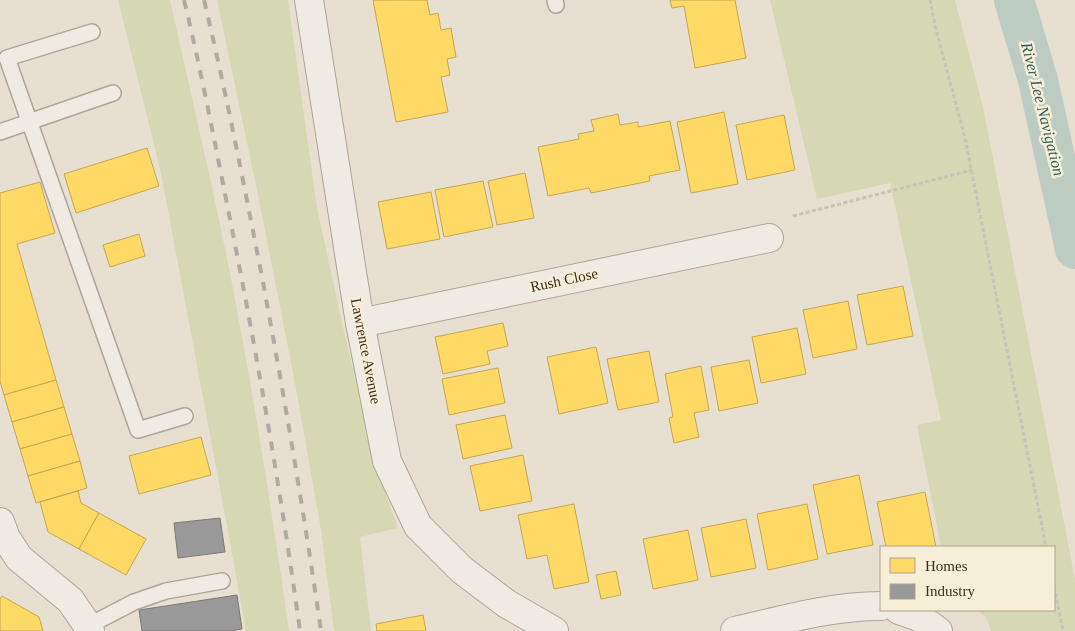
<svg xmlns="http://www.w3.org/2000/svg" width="1075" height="631" viewBox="0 0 1075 631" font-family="Georgia,serif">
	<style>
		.green { fill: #d6d7b3 }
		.homes { fill: #ffd966; stroke: #c5a651 }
		.industry { fill: #999; stroke: #7d7975 }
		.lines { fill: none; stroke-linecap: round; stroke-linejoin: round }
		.canal { stroke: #bcccc2; stroke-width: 40 }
		.lane-casing { stroke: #ada599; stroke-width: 18 }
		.street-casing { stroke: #ada599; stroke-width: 30 }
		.path { stroke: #c8c2b9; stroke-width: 3; stroke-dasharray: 4 2.5; stroke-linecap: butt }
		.lane { stroke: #efebe3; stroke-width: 15 }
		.street { stroke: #efebe3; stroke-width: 28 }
		.rail { stroke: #afaaa2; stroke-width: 4; stroke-dasharray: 9 9; stroke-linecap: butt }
		.labels { text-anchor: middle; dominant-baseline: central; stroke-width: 5; stroke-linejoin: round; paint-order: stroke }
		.street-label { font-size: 15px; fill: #3d2e20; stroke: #f7eed8 }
		.water-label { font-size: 16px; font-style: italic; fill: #2f5d5a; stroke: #f7eed8 }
	</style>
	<rect width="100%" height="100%" fill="#e7e0d1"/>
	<!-- green -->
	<g class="green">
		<path d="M118,0H170C190,91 212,182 230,273C253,392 272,511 289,631H246L227,526L161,173Z"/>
		<path d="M217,0H288L317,208L343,327L376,467L398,528L360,537L371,631H334L321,530L295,383L258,195Z"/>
		<path d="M770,0H955L983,107L1061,507L1075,579V631H991L986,617L976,610H1054V547H941L917,425L941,420L890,183L817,199Z"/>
	</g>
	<!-- homes -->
	<g class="homes">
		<path d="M373,0H427L430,15L438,13L441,30L451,28L456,57L447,59L450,75L441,77L448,112L396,122Z"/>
		<path d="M670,0H735L746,58L695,68L684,6L672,8Z"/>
		<path d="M724,112L738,184L691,193L677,122Z"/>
		<path d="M618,114L620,125L638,122V127L670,121L680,170L649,176L650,181L591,193L589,188L548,196L538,147L579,139L578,134L594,131L591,120Z"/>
		<path d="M784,115L795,170L747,180L736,125Z"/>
		<path d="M147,148L159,186L76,213L64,174Z"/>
		<path d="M525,173L534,218L497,225L488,181Z"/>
		<path d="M483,181L493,227L444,237L435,190Z"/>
		<path d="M40,182L55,233L17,244L56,380L4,395L0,381V193Z"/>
		<path d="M431,192L440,239L387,249L378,202Z"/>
		<path d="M139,234L145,256L110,267L103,245Z"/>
		<path d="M903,286L913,336L867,345L857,295Z"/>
		<path d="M848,301L857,349L813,358L803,310Z"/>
		<path d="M503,323L508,346L487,351L490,364L443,374L435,337Z"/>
		<path d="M797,328L806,374L761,383L752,337Z"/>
		<path d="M596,347L608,403L559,414L547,357Z"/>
		<path d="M649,351L659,402L618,410L607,359Z"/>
		<path d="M749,360L758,403L719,411L711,367Z"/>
		<path d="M701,366L709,410L694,413L699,437L674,443L669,418L673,417L665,374Z"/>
		<path d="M498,368L505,403L449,415L442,379Z"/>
		<path d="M56,380L64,407L12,422L4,395Z"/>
		<path d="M64,407L72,434L20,449L12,422Z"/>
		<path d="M505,415L512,448L463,459L456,425Z"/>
		<path d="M72,434L80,461L28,476L20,449Z"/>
		<path d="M201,437L211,475L139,494L129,456Z"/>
		<path d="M523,455L532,501L480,511L470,466Z"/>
		<path d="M80,461L87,488L36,503L28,476Z"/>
		<path d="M859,475L873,545L827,554L813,485Z"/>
		<path d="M78,491L81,503L99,513L79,549L48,532L40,502Z"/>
		<path d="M925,492L936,547H886L877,502Z"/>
		<path d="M574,504L589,582L554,589L547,555L527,559L518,515Z"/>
		<path d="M807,504L818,559L768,570L757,514Z"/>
		<path d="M99,513L146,539L126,575L79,549Z"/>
		<path d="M746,519L756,568L711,577L701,528Z"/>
		<path d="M688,530L698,580L653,589L643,539Z"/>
		<path d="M616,571L621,595L601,599L596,575Z"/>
		<path d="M2,596L39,617L43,631H0V599Z"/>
		<path d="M423,615L426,631H377L376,624Z"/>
	</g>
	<!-- industry -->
	<g class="industry">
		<path d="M220,518L225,552L178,558L174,523Z"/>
		<path d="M237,595L242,629L231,631H142L139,610Z"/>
	</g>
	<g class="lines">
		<!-- canal -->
		<path class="canal" d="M1014,0L1038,80L1075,249"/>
		<!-- lane casing -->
		<g class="lane-casing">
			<g id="lane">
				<path d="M555,0L556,5"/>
				<path d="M92,32L7,58L138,430L185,416"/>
				<path d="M0,132L113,93"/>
				<path d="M88,626L134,602L166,591L222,581"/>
			</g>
		</g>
		<!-- street casing -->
		<g class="street-casing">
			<g id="street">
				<path d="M309,0L360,323L387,461L418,526L462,570L507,604L554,631"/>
				<path d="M360,323L769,238"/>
				<path d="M0,522L6,538L19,558L70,600L88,626L90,631"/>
				<path d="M899,610L919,617L938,631"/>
				<path d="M735,631C783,620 832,606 881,606"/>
			</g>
		</g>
		<!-- path -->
		<g class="path">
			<path d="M930,0L935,26L965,138L1046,547"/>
			<path d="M793,216L972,170"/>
			<path d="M1054,587L1063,631"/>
		</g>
		<!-- lane -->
		<use href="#lane" class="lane"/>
		<!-- street -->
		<use href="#street" class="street"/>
		<!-- rail -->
		<g class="rail">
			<path d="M184,0C200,66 213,133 226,199C255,343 280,486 300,631"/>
			<path d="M204,0C226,92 244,185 262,277C284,395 304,513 321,631"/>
		</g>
	</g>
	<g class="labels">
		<!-- street labels -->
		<g class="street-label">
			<text transform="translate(564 280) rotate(-12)">Rush Close</text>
			<text transform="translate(366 351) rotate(79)">Lawrence Avenue</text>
		</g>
		<!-- water labels -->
		<g class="water-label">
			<text transform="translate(1043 109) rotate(76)">River Lee Navigation</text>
		</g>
	</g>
	<!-- legend -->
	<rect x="880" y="546" width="175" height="65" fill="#f7eed8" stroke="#ada18e"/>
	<rect x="890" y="558" width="25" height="15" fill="#ffd966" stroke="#ada18e"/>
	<text x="925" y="571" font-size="15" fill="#3d2e20">Homes</text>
	<rect x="890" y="584" width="25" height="15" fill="#999999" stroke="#ada18e"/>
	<text x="925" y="596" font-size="15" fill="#3d2e20">Industry</text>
</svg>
